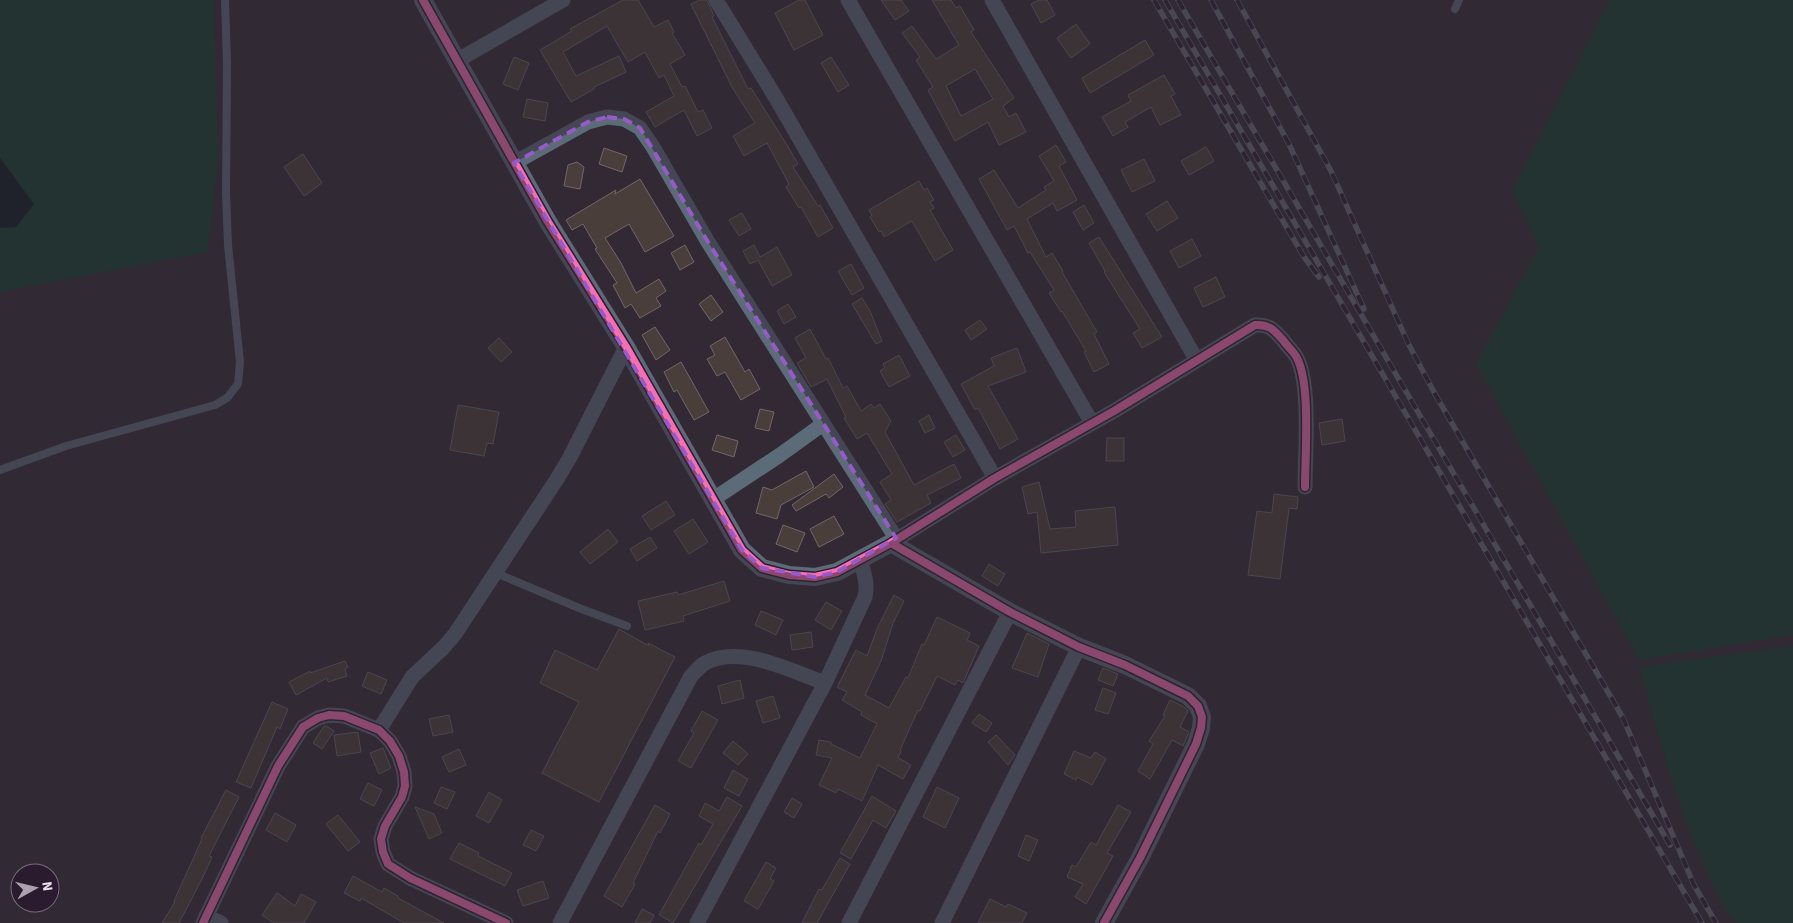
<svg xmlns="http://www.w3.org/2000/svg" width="1793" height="923" viewBox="0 0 1793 923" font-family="'Source Sans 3',sans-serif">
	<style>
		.green { fill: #123f2d }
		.water { fill: #09191d }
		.building { fill: #493e3a; stroke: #706868; fill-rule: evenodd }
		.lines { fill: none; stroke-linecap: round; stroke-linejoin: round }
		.service { stroke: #5b6b78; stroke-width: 8 }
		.minor { stroke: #5b6b78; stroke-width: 15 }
		.tertiary { stroke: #5b6b78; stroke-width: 18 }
		.rail-casing { stroke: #676a74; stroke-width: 5.5 }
		.rail { stroke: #2b1b2f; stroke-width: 4; stroke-dasharray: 11; stroke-linecap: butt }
		.cycleway-casing { stroke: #2b1b2f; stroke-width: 11 }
		.cycleway { stroke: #f96db3; stroke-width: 8 }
		.marked { fill: none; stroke: #985acb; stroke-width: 4; stroke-dasharray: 10 6; stroke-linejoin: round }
	</style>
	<rect width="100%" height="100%" fill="#322934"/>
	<!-- green -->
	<g class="green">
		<path d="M0,0H214L218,162L207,252L0,292Z"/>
		<path d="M1610,0H1793V635L1639,660L1476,364L1539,247L1512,190Z"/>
		<path d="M1793,646V923H1737C1724,912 1719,897 1711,881C1679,814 1660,739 1639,667Z"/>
	</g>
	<!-- water -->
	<path class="water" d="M0,158L34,204L16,227L0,228Z"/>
	<!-- building -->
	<g class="building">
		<path d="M623,0H638L654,27L668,20L674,32L672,33L685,55L670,64L682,87L685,86L698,112L703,110L712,128L697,136L684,110L655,127L646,112L674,96L664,75L659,78L645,52L628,62L607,26L563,52L576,76L619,56L626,72L594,87V89L571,102L540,50L572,31L570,29Z"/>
		<path d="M700,0H707L714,16L712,17L748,89L751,88L787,145L798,164L793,167L818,206L820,205L833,228L818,237L801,207L799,208L786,187L789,184L767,143L744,156L733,136L755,123L732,87L691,4Z"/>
		<path d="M799,0H805L823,35L794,50L775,13Z"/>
		<path d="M881,0H901L909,11L895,20Z"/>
		<path d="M932,0H951L956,8L960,6L974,30L971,32L1014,98L1003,106L1009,117L1016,113L1026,132L999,145L988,122L955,141L928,90L933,87L916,60L920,57L902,33L912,26L936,59L959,45ZM975,69L993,99L961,116L946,86Z"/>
		<path d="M1039,0H1047L1055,15L1041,23L1031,4Z"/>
		<path d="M1076,24L1090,44L1071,58L1057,38Z"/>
		<path d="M1145,40L1154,55L1090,93L1082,78Z"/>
		<path d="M514,57L529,63L518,90L503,84Z"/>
		<path d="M831,57L849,85L838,92L821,63Z"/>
		<path d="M1164,75L1175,94L1171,96L1181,115L1160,125L1151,107L1125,122L1128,127L1113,136L1102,117L1131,101L1128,95Z"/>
		<path d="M527,99L548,103L545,121L523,117Z"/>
		<path d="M1056,145L1066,162L1059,166L1077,200L1057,211L1053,203L1027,219L1046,257L1052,253L1063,271L1062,272L1097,332L1094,334L1109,364L1094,372L1084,352L1086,351L1062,311L1061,312L1049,293L1054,290L1030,252L1028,253L1014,226L1007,230L979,179L994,170L1018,208L1046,190L1044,187L1054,181L1039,156Z"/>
		<path d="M1206,147L1214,161L1189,175L1181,161Z"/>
		<path d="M604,148L627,156L622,172L599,164Z"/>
		<path d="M303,154L322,183L304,196L284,167Z"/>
		<path d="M1144,159L1155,181L1132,192L1121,170Z"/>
		<path d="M577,162L584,167L580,189L564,186L568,165Z"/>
		<path d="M640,179L674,236L645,252L629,224L605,238L621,263L636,293L659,279L666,291L656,298L661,306L640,318L631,304L625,308L613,285L617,283L595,249L597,248L583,224L572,230L566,220L616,190L615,194Z"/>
		<path d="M919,181L924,190L927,188L934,200L930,202L934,208L930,210L953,250L935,261L912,221L884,237L881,231L879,232L870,217L872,215L869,210Z"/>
		<path d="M1167,201L1178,218L1157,231L1146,214Z"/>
		<path d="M1084,205L1094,223L1083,230L1073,212Z"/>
		<path d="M742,213L751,229L739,236L729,220Z"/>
		<path d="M1099,237L1162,337L1142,348L1133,333L1140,329L1104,272L1105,271L1089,243Z"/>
		<path d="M1192,239L1201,256L1179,268L1170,251Z"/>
		<path d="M685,245L694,262L680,270L671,253Z"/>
		<path d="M754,245L760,257L777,247L792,275L772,286L758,260L750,264L743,251Z"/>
		<path d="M851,264L864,288L852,295L838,271Z"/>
		<path d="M1216,277L1225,297L1203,307L1194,288Z"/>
		<path d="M711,295L723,312L711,321L699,304Z"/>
		<path d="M862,298L870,311L882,341L876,344L852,304Z"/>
		<path d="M788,304L796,317L784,324L777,311Z"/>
		<path d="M980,320L987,329L971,340L965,330Z"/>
		<path d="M655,327L670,350L656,360L642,335Z"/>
		<path d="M810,329L826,359L828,358L843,388L847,386L861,411L871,404L874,408L880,404L891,421L885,432L914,485L954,464L961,478L927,495L931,503L897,522L885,504L891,500L880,482L892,474L867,433L857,439L844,418L846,417L827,379L811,387L797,363L806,358L795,338Z"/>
		<path d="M725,337L745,372L749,369L760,389L741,400L725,372L717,376L707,359L715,355L710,346Z"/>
		<path d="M499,338L512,352L501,362L488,348Z"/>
		<path d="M1017,348L1026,372L988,386L1018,439L1000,449L978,408L975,410L961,384L994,366L991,358Z"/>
		<path d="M899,355L910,376L889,387L880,371L885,368L883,364Z"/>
		<path d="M681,362L709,412L694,420L677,390L674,392L664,372Z"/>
		<path d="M458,405L499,412L493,444L487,443L484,456L450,450Z"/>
		<path d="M760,409L774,412L769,431L755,428Z"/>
		<path d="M929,415L935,428L925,433L919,421Z"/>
		<path d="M1342,419L1345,441L1322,445L1319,423Z"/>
		<path d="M717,435L738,441L734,457L712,450Z"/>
		<path d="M956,435L965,450L953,457L944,442Z"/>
		<path d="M1107,438H1124V461H1106Z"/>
		<path d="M806,471L814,487L781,505L777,519L756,513L763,487L772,490Z"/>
		<path d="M834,474L843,487L829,498L826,494L796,511L792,505Z"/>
		<path d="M1039,482L1050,529L1076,527L1075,511L1115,507L1118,545L1041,553L1037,512L1028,514L1022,487Z"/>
		<path d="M1274,494L1298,497L1297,509L1289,508L1280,579L1248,575L1257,511L1272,513Z"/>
		<path d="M666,501L675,515L651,530L642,516Z"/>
		<path d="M834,516L844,534L819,547L810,529Z"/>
		<path d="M693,519L708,542L689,554L674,531Z"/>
		<path d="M783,525L805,533L797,552L776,544Z"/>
		<path d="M608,529L618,542L590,564L580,552Z"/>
		<path d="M650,537L657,548L637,561L630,549Z"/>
		<path d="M989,564L1005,574L998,586L982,576Z"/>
		<path d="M724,581L730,601L683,616L684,621L645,630L638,601L677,592L678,595Z"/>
		<path d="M894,595L904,601L893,623L881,661L865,695L889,708L906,677L908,678L922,644L924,645L937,617L970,633L967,640L979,646L963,683L958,680L955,685L937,676L920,711L918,710L900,750L901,751L898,758L911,765L903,779L878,765L862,801L838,789L836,793L819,785L832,758L816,755L819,740L831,742V744L860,758L877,724L861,715L862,712L842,700L847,692L837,687L856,650L867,656L877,629Z"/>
		<path d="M826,602L842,611L831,630L815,620Z"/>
		<path d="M761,611L783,620L776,635L755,625Z"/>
		<path d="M619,629L649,646L648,643L675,657L599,802L542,773L579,702L540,683L555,650L597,670Z"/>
		<path d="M811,632L813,647L792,650L790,635Z"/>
		<path d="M1027,633L1049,644L1038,677L1012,668Z"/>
		<path d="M345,661L348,667L345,669L347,676L328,682L327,678L296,695L289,682L310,671V673Z"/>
		<path d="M1103,668L1118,674L1113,686L1098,680Z"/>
		<path d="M368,672L387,680L381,694L362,686Z"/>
		<path d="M740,680L744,698L722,704L718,686Z"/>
		<path d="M1103,688L1116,693L1108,714L1095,710Z"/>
		<path d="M773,696L780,718L763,723L756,701Z"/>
		<path d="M1170,700L1184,707L1188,711L1180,727L1189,732L1183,746L1172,740L1150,779L1138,771L1153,744L1149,741L1165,716L1163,715Z"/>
		<path d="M272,702L288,709L280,729L277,727L251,788L236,782Z"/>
		<path d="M702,711L718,720L691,768L678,761L694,733L691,731Z"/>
		<path d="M979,714L992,723L986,732L972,723Z"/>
		<path d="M449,715L453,732L433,736L429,719Z"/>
		<path d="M324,726H326L334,731L322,749L313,743Z"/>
		<path d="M358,732L361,752L337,756L334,735Z"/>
		<path d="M996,735L1015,755L1008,765L988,742Z"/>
		<path d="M733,741L748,754L738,765L723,753Z"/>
		<path d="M383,748L391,768L379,774L370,753Z"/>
		<path d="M459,749L466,765L449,772L442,757Z"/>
		<path d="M1074,751L1091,758L1095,752L1106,759L1092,785L1077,777L1076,780L1064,774Z"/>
		<path d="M733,770L748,779L739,796L724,788Z"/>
		<path d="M368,783L382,790L374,806L360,799Z"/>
		<path d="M441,787L455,792L447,809L434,803Z"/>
		<path d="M937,787L959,798L945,828L923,817Z"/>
		<path d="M226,790L239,797L209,856L212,857L202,879L179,923H162L175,902L174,901L202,839L201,838Z"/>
		<path d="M489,792L502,800L489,823L476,816Z"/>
		<path d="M872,796L896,811L886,828L873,820L851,859L840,853Z"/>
		<path d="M727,797L742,806L673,923L659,915L699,843L701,845L713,824L699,816L705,803L719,811Z"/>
		<path d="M792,798L802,804L794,818L784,812Z"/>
		<path d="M655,805L670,814L660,833L658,831L633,883L635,884L622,907L604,896Z"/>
		<path d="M1118,805L1131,812L1107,853L1113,856L1086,904L1075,897L1083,884L1067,877L1072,865L1076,867L1091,842L1096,845Z"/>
		<path d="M415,807L434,814L442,833L429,839Z"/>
		<path d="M275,813L296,825L287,842L266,830Z"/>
		<path d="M338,815L360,842L348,851L326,824Z"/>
		<path d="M531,830L544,836L536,851L523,845Z"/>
		<path d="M1026,835L1038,840L1029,861L1018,856Z"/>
		<path d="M459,843L479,853L478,856L512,873L505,886L450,859Z"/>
		<path d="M840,858L850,864L817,923H802L819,889L822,890Z"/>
		<path d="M766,862L776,868L770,879L774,881L758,909L744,901Z"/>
		<path d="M353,876L382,892L384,888L398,896V898L444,923H404L361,898L360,901L344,893Z"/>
		<path d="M543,881L549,898L523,906L517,890Z"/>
		<path d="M277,893L295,906L301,894L316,902L304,923H274L262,915Z"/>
		<path d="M990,899L1006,907L1008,904L1027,913L1022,923H978Z"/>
		<path d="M642,909L654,915L650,923H635Z"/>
	</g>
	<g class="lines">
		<!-- service -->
		<g class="service">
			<path d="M1455,9L1459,0"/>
			<path d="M0,470L66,446L215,405L227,398L238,384L240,362L228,245L226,193L227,63L225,0"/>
			<path d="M496,573L579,608L627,626"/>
		</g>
		<!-- minor -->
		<g class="minor">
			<path d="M716,0L776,98L995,478"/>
			<path d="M848,0L1092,423"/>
			<path d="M992,0L1196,359"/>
			<path d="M458,60L563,0"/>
			<path d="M514,163L588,122L607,117L624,119L640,128L653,147L708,242L896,538"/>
			<path d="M712,500L780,455L823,424"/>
			<path d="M891,543L995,478L1114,411L1255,325C1269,324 1274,330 1283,340C1287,346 1294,352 1297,358C1311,385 1305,455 1305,487"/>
			<path d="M379,730L412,677L444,647L455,634L557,479L569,459L626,347"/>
			<path d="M206,916L221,923"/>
			<path d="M203,923L278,766L303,727L318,718L329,715L344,716L379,730L390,741L399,756L404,772L405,786L402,797L385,826L381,839L383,852L388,864L410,878L506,923"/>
			<path d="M560,923L691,676C695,672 700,666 705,663C740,644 791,671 825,683"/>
			<path d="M697,923L825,683L865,597C868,583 864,573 860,560"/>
			<path d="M849,923L1010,612"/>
			<path d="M942,923L1079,647"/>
		</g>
		<!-- tertiary -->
		<path class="tertiary" d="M423,0L548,222L626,347L742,550L762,568L789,575L815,577L837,572L891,543L1010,612L1079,647L1125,665L1188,696L1198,706L1202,717L1201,728L1196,744L1140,858L1104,923"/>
		<!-- rail casing -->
		<g class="rail-casing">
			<g id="rail">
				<path d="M1154,0L1304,257L1319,277"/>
				<path d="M1165,0L1702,923"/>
				<path d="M1178,0L1670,845"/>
				<path d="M1211,0L1289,144L1364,309"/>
				<path d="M1237,0L1331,171L1408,343L1435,394L1623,718L1694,885L1716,923"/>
			</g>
		</g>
		<!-- rail -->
		<use href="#rail" class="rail"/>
		<!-- cycleway casing -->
		<g class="cycleway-casing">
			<g id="cycleway">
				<path d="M423,0L548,222L626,347L742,550L762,568L789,575L815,577L837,572L891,543L995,478L1114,411L1255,325C1269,324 1274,330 1283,340C1287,346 1294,352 1297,358C1311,385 1305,455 1305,487"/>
				<path d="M891,543L1010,612L1079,647L1125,665L1188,696L1198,706L1202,717L1201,728L1196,744L1140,858L1104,923"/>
				<path d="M203,923L278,766L303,727L318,718L329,715L344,716L379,730L390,741L399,756L404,772L405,786L402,797L385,826L381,839L383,852L388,864L410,878L506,923"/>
			</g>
		</g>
		<!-- cycleway -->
		<use href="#cycleway" class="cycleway"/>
	</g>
	<!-- marked area -->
	<path d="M0 0H1793V923H0ZM607,117L624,119L640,128L708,242L896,538L837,572L815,577L762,568L742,550L514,163L588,122Z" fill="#322934" fill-opacity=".55" fill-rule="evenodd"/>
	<path class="marked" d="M607,117L624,119L640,128L708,242L896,538L837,572L815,577L762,568L742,550L514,163L588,122Z"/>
	<!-- north arrow -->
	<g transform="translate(35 888) rotate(82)"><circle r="24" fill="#2b1b2f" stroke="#796b7c"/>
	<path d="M0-4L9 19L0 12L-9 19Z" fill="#aca1ae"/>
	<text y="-8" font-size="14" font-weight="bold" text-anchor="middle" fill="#ede2f0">N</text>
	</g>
</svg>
